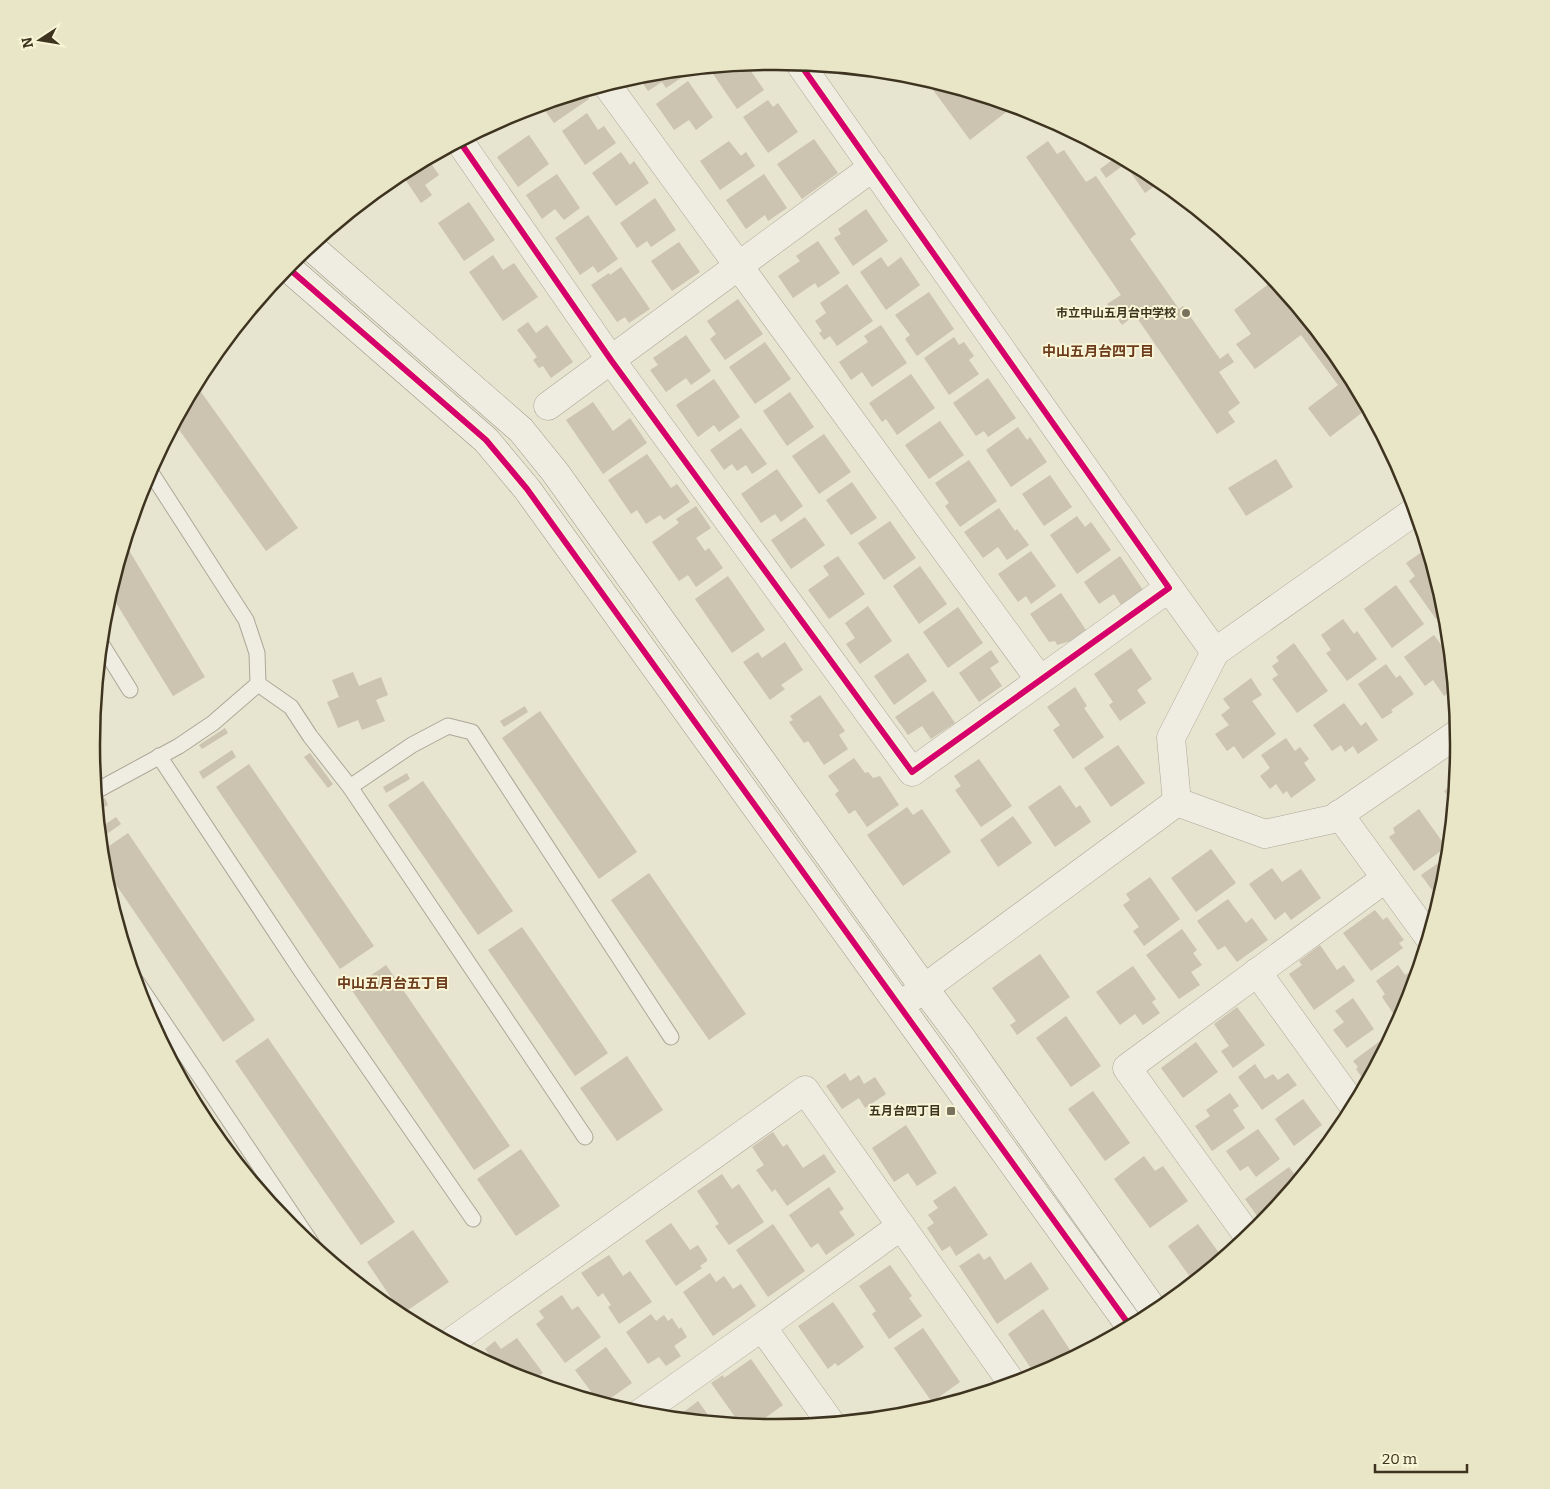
<svg xmlns="http://www.w3.org/2000/svg" width="1550" height="1489" viewBox="0 0 1550 1489" font-family="Bitter,'Noto Sans JP',serif">
	<style>
		.building { fill: #ccc3b0 }
		.lines { fill: none; stroke-linecap: round; stroke-linejoin: round }
		.lane-casing { stroke: #aca898; stroke-width: 17 }
		.street-casing { stroke: #aca898; stroke-width: 29 }
		.secondary-casing { stroke: #9c9888; stroke-width: 29 }
		.lane { stroke: #efede2; stroke-width: 15 }
		.street { stroke: #efede2; stroke-width: 28 }
		.secondary { stroke: #efede2; stroke-width: 28 }
		.cycleway-casing { stroke: #f8f4d6; stroke-width: 9 }
		.cycleway { stroke: #d6006c; stroke-width: 6 }
		.poi-dot { fill: #78715d; stroke: #f8f4d6; stroke-width: 2 }
		.labels { text-anchor: middle; dominant-baseline: central; stroke-width: 4; stroke-linejoin: round; paint-order: stroke }
		.poi-label { font-size: 12px; font-weight: bold; fill: #3d331f; stroke: #f8f4d6; text-anchor: end }
		.neighbourhood-label { font-size: 14px; font-weight: bold; fill: #6c3b1c; stroke: #f8f4d6 }
		.rim { fill: none; stroke: #3d331f; stroke-width: 2.5 }
	</style>
	<rect width="100%" height="100%" fill="#e7e4d0"/>
	<!-- building -->
	<g class="building">
		<path d="M746,64L764,90L737,109L711,71L717,67Z"/>
		<path d="M680,71L684,76L666,88L662,82L648,91L638,76Z"/>
		<path d="M925,79L963,91L1014,106L970,140Z"/>
		<path d="M688,81L713,117L696,130L689,120L674,130L656,104Z"/>
		<path d="M584,92L589,99L554,123L541,105Z"/>
		<path d="M768,100L773,107L778,103L798,132L768,153L743,117Z"/>
		<path d="M587,113L598,130L604,126L616,143L585,165L562,131Z"/>
		<path d="M503,119L504,120L483,134L480,131Z"/>
		<path d="M529,135L549,164L518,187L497,157Z"/>
		<path d="M814,139L838,173L802,199L777,164Z"/>
		<path d="M729,141L741,156L746,152L755,166L720,190L700,161Z"/>
		<path d="M1048,141L1057,154L1064,150L1086,182L1096,176L1136,234L1130,239L1179,309L1183,306L1220,359L1228,353L1234,362L1219,372L1240,403L1228,412L1235,422L1217,434L1135,315L1122,325L1107,304L1121,295L1026,157Z"/>
		<path d="M1101,148L1155,177L1161,181L1145,193L1125,164L1106,178L1100,169L1111,161Z"/>
		<path d="M621,152L630,165L634,161L649,183L616,206L592,173Z"/>
		<path d="M428,159L439,175L425,185L432,195L421,203L401,173Z"/>
		<path d="M557,174L580,208L564,220L555,209L542,219L526,195Z"/>
		<path d="M764,174L787,208L768,221L765,215L746,229L726,200Z"/>
		<path d="M655,198L676,230L651,247L647,241L637,248L620,223Z"/>
		<path d="M469,202L495,240L464,261L438,223Z"/>
		<path d="M866,209L888,241L853,266L834,238L841,234L838,229Z"/>
		<path d="M588,215L618,259L598,273L593,266L580,275L555,238Z"/>
		<path d="M818,241L840,273L818,288L815,283L793,298L778,276L800,261L796,256Z"/>
		<path d="M679,242L700,272L672,291L651,261Z"/>
		<path d="M1249,254L1258,262L1343,365L1367,409L1330,437L1308,408L1338,385L1301,335L1255,369L1236,344L1251,334L1234,310L1270,283Z"/>
		<path d="M493,255L503,270L514,263L538,297L503,321L469,272Z"/>
		<path d="M881,257L888,267L901,257L920,285L886,310L860,272Z"/>
		<path d="M621,267L650,309L629,323L625,317L617,322L591,285L609,273L610,275Z"/>
		<path d="M847,284L873,321L837,346L830,336L824,340L819,333L822,331L815,321L826,313L820,303Z"/>
		<path d="M929,292L954,329L917,356L905,339L910,335L895,315Z"/>
		<path d="M738,299L763,334L725,360L710,339L716,334L707,321Z"/>
		<path d="M528,322L536,333L547,325L573,362L551,378L543,366L539,368L533,360L537,357L517,330Z"/>
		<path d="M881,325L907,363L872,387L862,372L851,380L839,362L868,342L864,336Z"/>
		<path d="M686,335L711,371L691,385L686,378L666,392L650,370L658,365L653,358Z"/>
		<path d="M954,337L959,345L964,342L974,356L969,360L979,374L949,395L924,358Z"/>
		<path d="M765,342L791,379L755,404L729,367Z"/>
		<path d="M911,374L935,408L897,435L886,419L882,422L869,403Z"/>
		<path d="M988,378L1016,418L988,437L984,431L976,436L953,403Z"/>
		<path d="M714,379L740,417L719,432L714,425L698,437L676,405Z"/>
		<path d="M196,385L298,528L266,551L175,424Z"/>
		<path d="M790,392L814,427L787,446L763,411Z"/>
		<path d="M593,402L613,431L630,418L647,443L603,474L566,420Z"/>
		<path d="M940,421L964,455L929,479L905,445Z"/>
		<path d="M1018,427L1027,440L1030,437L1047,462L1011,487L986,450Z"/>
		<path d="M741,428L767,464L752,474L746,465L737,471L732,464L724,470L710,450Z"/>
		<path d="M824,434L851,472L819,494L792,456Z"/>
		<path d="M647,454L671,488L677,484L690,502L664,520L660,515L646,524L637,510L631,514L608,480Z"/>
		<path d="M1276,459L1293,487L1246,516L1228,488Z"/>
		<path d="M969,460L997,501L960,527L945,506L949,503L935,483Z"/>
		<path d="M777,469L803,506L781,522L775,514L761,523L741,494Z"/>
		<path d="M1050,475L1072,507L1044,526L1022,494Z"/>
		<path d="M852,482L877,518L851,535L826,500Z"/>
		<path d="M696,506L711,528L696,538L705,551L709,548L723,568L696,587L688,575L679,581L652,542L679,523L676,519Z"/>
		<path d="M999,508L1015,531L1017,529L1029,545L1007,560L998,547L983,558L964,532Z"/>
		<path d="M1077,516L1085,527L1091,522L1111,550L1077,574L1050,535Z"/>
		<path d="M805,517L825,545L791,569L771,540Z"/>
		<path d="M890,521L916,558L884,580L858,543Z"/>
		<path d="M127,547L205,677L173,696L110,593L124,549Z"/>
		<path d="M1426,549L1445,611L1436,619L1409,581L1415,576L1406,563Z"/>
		<path d="M1031,551L1056,586L1031,604L1026,596L1018,602L998,574Z"/>
		<path d="M838,556L865,594L829,619L808,590L829,575L823,566Z"/>
		<path d="M1120,556L1143,590L1121,605L1114,594L1099,604L1084,582Z"/>
		<path d="M920,566L947,604L919,624L893,586Z"/>
		<path d="M728,576L765,630L732,653L695,599Z"/>
		<path d="M1396,585L1424,624L1392,648L1364,609Z"/>
		<path d="M1061,593L1086,630L1071,641L1057,645L1055,641L1049,642L1030,614Z"/>
		<path d="M868,606L892,641L860,664L846,644L855,638L845,623Z"/>
		<path d="M958,607L983,643L948,668L923,632Z"/>
		<path d="M1343,619L1354,634L1357,631L1377,659L1347,681L1326,653L1331,650L1321,635Z"/>
		<path d="M1434,635L1450,657L1453,689L1444,696L1433,680L1425,686L1404,657Z"/>
		<path d="M785,642L803,670L781,685L785,689L770,700L743,662L758,652L762,658Z"/>
		<path d="M1294,643L1328,691L1297,713L1272,679L1278,675L1272,666L1279,661L1276,657Z"/>
		<path d="M1131,648L1152,679L1137,690L1146,703L1120,721L1109,705L1113,702L1094,674Z"/>
		<path d="M991,650L999,662L990,668L1002,686L979,702L959,673Z"/>
		<path d="M908,653L927,681L894,705L874,676Z"/>
		<path d="M1386,664L1396,678L1400,675L1414,694L1391,710L1393,712L1382,719L1358,684Z"/>
		<path d="M353,672L359,686L381,677L388,695L376,700L385,721L362,730L358,720L338,728L327,702L339,697L332,680Z"/>
		<path d="M1251,678L1262,695L1252,701L1276,734L1243,759L1234,746L1227,751L1215,734L1229,725L1221,715L1230,708L1223,699Z"/>
		<path d="M1075,687L1087,706L1084,708L1104,737L1073,759L1053,730L1060,725L1047,707Z"/>
		<path d="M933,691L955,723L931,739L922,726L908,735L895,717Z"/>
		<path d="M820,695L845,731L839,735L848,749L824,765L808,741L804,743L789,722L793,720L790,716Z"/>
		<path d="M1344,703L1361,726L1366,722L1378,740L1358,754L1353,746L1345,752L1341,745L1332,751L1313,725Z"/>
		<path d="M525,706L528,712L504,727L500,721Z"/>
		<path d="M540,711L637,852L599,879L502,738Z"/>
		<path d="M225,728L228,733L202,749L199,745Z"/>
		<path d="M1286,738L1295,751L1300,747L1309,759L1304,763L1316,780L1291,798L1287,791L1283,794L1276,784L1270,789L1260,776L1270,768L1261,755Z"/>
		<path d="M1118,745L1145,783L1111,807L1084,768Z"/>
		<path d="M232,750L236,757L203,779L199,772Z"/>
		<path d="M310,753L333,784L328,788L304,757Z"/>
		<path d="M854,758L865,773L868,772L873,778L880,776L899,805L867,827L855,810L849,814L835,794L839,791L828,776Z"/>
		<path d="M979,759L1012,806L981,827L955,790L961,786L954,776Z"/>
		<path d="M249,764L374,946L340,969L216,787Z"/>
		<path d="M407,773L410,779L386,793L383,787Z"/>
		<path d="M423,781L513,911L478,935L388,805Z"/>
		<path d="M1454,783L1453,794L1452,803L1444,791Z"/>
		<path d="M1060,785L1076,808L1080,805L1091,822L1055,847L1028,807Z"/>
		<path d="M105,798L108,805L98,810L97,802Z"/>
		<path d="M907,807L913,815L922,809L951,852L903,886L867,835Z"/>
		<path d="M1419,809L1446,847L1414,871L1389,837L1395,833L1393,828Z"/>
		<path d="M1013,816L1032,843L998,867L980,840Z"/>
		<path d="M116,817L121,824L101,838L100,828Z"/>
		<path d="M128,833L255,1020L223,1042L104,867L102,851Z"/>
		<path d="M1211,849L1236,883L1196,912L1171,878Z"/>
		<path d="M1447,857L1445,878L1440,895L1435,888L1432,890L1421,875Z"/>
		<path d="M1272,868L1282,882L1301,869L1321,898L1291,920L1285,912L1275,920L1249,884Z"/>
		<path d="M649,873L746,1014L709,1040L611,900Z"/>
		<path d="M1150,877L1180,919L1144,946L1133,931L1139,927L1123,905L1130,900L1126,894Z"/>
		<path d="M1228,899L1246,923L1252,918L1268,940L1237,962L1225,946L1218,950L1197,921Z"/>
		<path d="M1375,910L1383,920L1387,917L1404,940L1399,943L1403,948L1371,971L1343,933Z"/>
		<path d="M522,927L608,1053L575,1076L488,950Z"/>
		<path d="M1182,929L1197,950L1193,953L1202,965L1191,972L1200,985L1179,999L1146,955Z"/>
		<path d="M1320,945L1337,970L1344,965L1355,981L1314,1010L1289,974L1302,965L1299,961Z"/>
		<path d="M1040,954L1070,997L1017,1035L1010,1025L1016,1021L992,988Z"/>
		<path d="M386,965L510,1146L474,1170L351,989Z"/>
		<path d="M1398,965L1405,975L1410,972L1414,977L1415,975L1406,1006L1400,1017L1397,1019L1382,997L1385,994L1376,981Z"/>
		<path d="M1133,966L1156,999L1152,1002L1160,1013L1143,1025L1135,1014L1120,1025L1096,992Z"/>
		<path d="M1353,998L1374,1029L1347,1048L1333,1030L1344,1022L1335,1011Z"/>
		<path d="M1237,1007L1265,1045L1233,1068L1221,1051L1229,1046L1214,1024Z"/>
		<path d="M1066,1016L1101,1066L1071,1087L1036,1038Z"/>
		<path d="M268,1038L395,1222L361,1245L235,1061Z"/>
		<path d="M1384,1038L1387,1042L1365,1082L1356,1069L1358,1067L1353,1061Z"/>
		<path d="M1196,1042L1218,1072L1183,1098L1161,1068Z"/>
		<path d="M627,1056L663,1110L617,1141L580,1088Z"/>
		<path d="M1255,1064L1265,1079L1273,1074L1278,1080L1288,1073L1297,1085L1262,1110L1238,1077Z"/>
		<path d="M845,1073L850,1081L859,1075L864,1084L875,1077L886,1094L865,1108L859,1098L842,1109L826,1086Z"/>
		<path d="M1093,1091L1130,1143L1105,1161L1068,1109Z"/>
		<path d="M1230,1093L1239,1106L1233,1110L1245,1128L1212,1151L1195,1126L1210,1116L1206,1110Z"/>
		<path d="M1303,1099L1322,1125L1294,1146L1275,1119Z"/>
		<path d="M906,1125L937,1173L917,1186L908,1173L894,1182L872,1148Z"/>
		<path d="M1258,1129L1280,1159L1256,1177L1248,1166L1240,1171L1226,1151Z"/>
		<path d="M773,1132L783,1147L787,1144L803,1168L824,1154L836,1172L787,1206L775,1189L772,1192L756,1170L764,1165L752,1147Z"/>
		<path d="M1326,1143L1327,1144L1309,1165L1305,1159Z"/>
		<path d="M521,1149L560,1206L516,1236L477,1179Z"/>
		<path d="M1144,1156L1155,1171L1163,1166L1188,1201L1150,1228L1114,1179Z"/>
		<path d="M1289,1167L1298,1179L1278,1203L1272,1208L1273,1210L1262,1223L1245,1199Z"/>
		<path d="M722,1174L732,1189L739,1184L764,1222L729,1245L715,1226L719,1224L697,1191Z"/>
		<path d="M955,1186L988,1235L956,1256L950,1246L942,1251L927,1228L934,1223L928,1215L938,1208L933,1201Z"/>
		<path d="M829,1187L844,1209L839,1212L855,1235L826,1255L818,1243L811,1248L789,1215Z"/>
		<path d="M671,1223L690,1250L698,1245L707,1259V1261L700,1266L702,1268L676,1286L645,1241Z"/>
		<path d="M773,1224L805,1271L768,1297L736,1250Z"/>
		<path d="M1198,1224L1222,1257L1193,1281L1168,1246Z"/>
		<path d="M413,1230L449,1282L402,1314L367,1262Z"/>
		<path d="M979,1253L984,1260L990,1256L1005,1280L1031,1262L1049,1289L997,1324L959,1266Z"/>
		<path d="M609,1255L623,1276L630,1271L652,1302L619,1324L608,1307L611,1305L603,1293L598,1297L581,1273Z"/>
		<path d="M890,1265L912,1296L909,1298L922,1316L889,1339L872,1314L876,1311L859,1286Z"/>
		<path d="M710,1273L716,1282L724,1276L733,1289L741,1284L756,1306L713,1336L683,1292Z"/>
		<path d="M562,1295L572,1310L578,1306L601,1337L565,1363L536,1324L544,1318L539,1311Z"/>
		<path d="M833,1302L864,1347L838,1366L835,1363L828,1369L798,1326Z"/>
		<path d="M1043,1309L1074,1356L1036,1376L1008,1334Z"/>
		<path d="M651,1314L656,1321L664,1315L668,1321L672,1318L679,1329L681,1327L687,1337L674,1346L681,1356L666,1366L659,1357L648,1364L626,1332Z"/>
		<path d="M923,1328L960,1382L932,1402L894,1348Z"/>
		<path d="M517,1338L543,1373L532,1381L513,1376L486,1361L491,1357L485,1349L495,1341L501,1349Z"/>
		<path d="M606,1347L632,1383L604,1403L598,1401L575,1370Z"/>
		<path d="M751,1359L783,1405L754,1426L740,1424L711,1383L723,1375L724,1378Z"/>
		<path d="M954,1393L959,1399L936,1406Z"/>
		<path d="M698,1401L713,1422L676,1418Z"/>
		<path d="M789,1417L795,1426L775,1428Z"/>
	</g>
	<g class="lines">
		<!-- lane casing -->
		<g class="lane-casing">
			<g id="lane">
				<path d="M150,471L246,620L257,653L258,684"/>
				<path d="M102,645L130,690"/>
				<path d="M159,756L302,972L473,1219"/>
				<path d="M350,787L585,1137"/>
				<path d="M96,791L179,746L213,723L258,684L291,707L310,736L350,787L412,745L448,726L472,732L671,1037"/>
				<path d="M136,981L312,1244"/>
			</g>
		</g>
		<!-- street casing -->
		<g class="street-casing">
			<g id="street">
				<path d="M607,85L1040,680"/>
				<path d="M460,142L611,360L912,772L1169,588L800,64"/>
				<path d="M548,406L873,167"/>
				<path d="M1169,588L1215,652"/>
				<path d="M1177,802L1265,834L1333,819L1457,734"/>
				<path d="M1339,814L1428,936"/>
				<path d="M1257,972L1353,1105"/>
				<path d="M900,1006L1177,802L1171,738L1215,652L1415,511"/>
				<path d="M1248,1236L1127,1068L1386,878"/>
				<path d="M762,1327L830,1422"/>
				<path d="M451,1342L805,1090L1012,1383"/>
				<path d="M639,1414L762,1327L901,1226"/>
			</g>
		</g>
		<!-- secondary casing -->
		<g class="secondary-casing">
			<g id="secondary">
				<path d="M310,246L521,430L555,472L924,988L963,1040L1155,1312"/>
				<path d="M287,267L486,440L527,489L1130,1326"/>
			</g>
		</g>
		<!-- lane -->
		<use href="#lane" class="lane"/>
		<!-- street -->
		<use href="#street" class="street"/>
		<!-- secondary -->
		<use href="#secondary" class="secondary"/>
		<!-- cycleway casing -->
		<g class="cycleway-casing">
			<g id="cycleway">
				<path d="M460,142L611,360L912,772L1169,588L800,64"/>
				<path d="M287,267L486,440L527,489L1130,1326"/>
			</g>
		</g>
		<!-- cycleway -->
		<use href="#cycleway" class="cycleway"/>
	</g>
	<!-- markers -->
	<g class="poi-dot">
		<circle cx="1186" cy="313" r="5"/>
		<rect x="946" y="1106" width="10" height="10" rx="2.5"/>
	</g>
	<g class="labels">
		<!-- poi labels -->
		<g class="poi-label">
			<text x="1176" y="313">市立中山五月台中学校</text>
			<text x="941" y="1111">五月台四丁目</text>
		</g>
		<!-- neighbourhood labels -->
		<g class="neighbourhood-label">
			<text x="1098" y="351">中山五月台四丁目</text>
			<text x="393" y="983">中山五月台五丁目</text>
		</g>
	</g>
	<!-- crop -->
	<path d="M0 0H1550V1489H0ZM774 70H776A674 674 0 0 1 1450 744V745A674 674 0 0 1 776 1419H774A674 674 0 0 1 100 745V744A674 674 0 0 1 774 70Z" fill="#e9e5c7" fill-rule="evenodd"/>
	<path class="rim" d="M774 70H776A674 674 0 0 1 1450 744V745A674 674 0 0 1 776 1419H774A674 674 0 0 1 100 745V744A674 674 0 0 1 774 70Z"/>
	<!-- north arrow -->
	<g transform="translate(40 40) rotate(258)" stroke="#f8f4d6" stroke-width="4" paint-order="stroke">
	<path d="M0-4L9 19L0 12L-9 19Z" fill="#3d331f"/>
	<text y="-8" font-size="14" font-weight="bold" text-anchor="middle" fill="#3d331f">N</text>
	</g>
	<!-- scale -->
	<path d="M1375 1464v8h92v-8" fill="none" stroke="#3d331f" stroke-width="2.5"/>
	<text x="1382" y="1464" font-size="15" fill="#3d331f" stroke="#f8f4d6" stroke-width="4" paint-order="stroke">20 m</text>
</svg>
